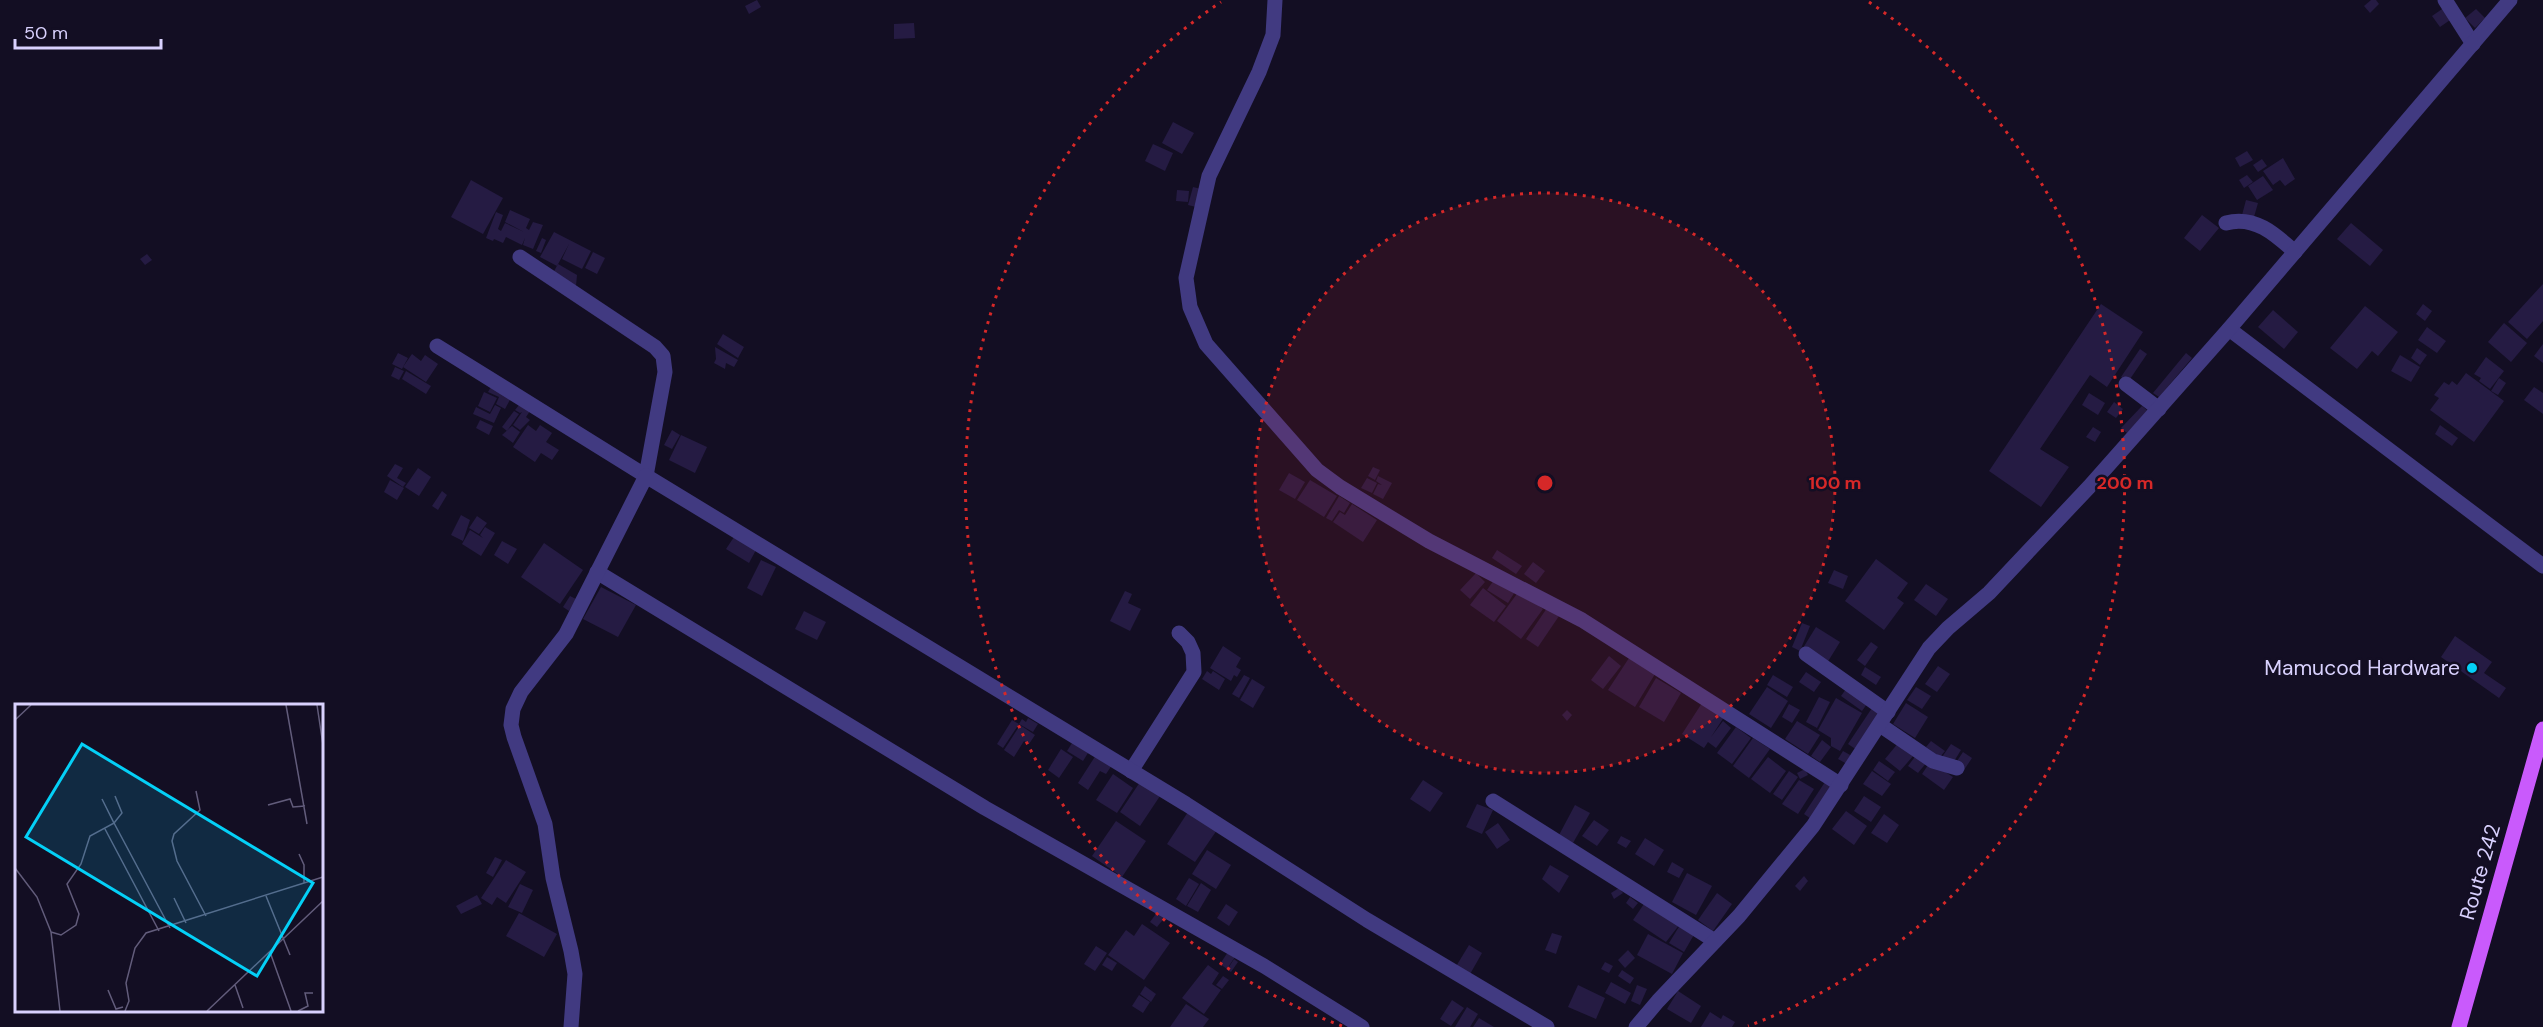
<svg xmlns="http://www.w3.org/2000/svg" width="2543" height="1027" viewBox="0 0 2543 1027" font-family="'DM Sans',sans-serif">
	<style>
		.building { fill: #251b43 }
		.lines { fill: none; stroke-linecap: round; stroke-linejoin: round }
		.minor { stroke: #413a81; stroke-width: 15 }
		.major { stroke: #c95afc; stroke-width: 15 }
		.ring { fill: none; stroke: #d62828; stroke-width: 3; stroke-dasharray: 3 6 }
		.poi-dot { fill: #04d0f7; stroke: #130e23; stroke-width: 2 }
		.labels { text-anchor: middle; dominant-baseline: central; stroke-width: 5; stroke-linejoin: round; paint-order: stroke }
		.poi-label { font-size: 21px; fill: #d9d1fe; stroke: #130e23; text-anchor: end }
		.street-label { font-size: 21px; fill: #d9d1fe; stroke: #130e23 }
		.inset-road { fill: none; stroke: #625c7b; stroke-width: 1.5 }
		.view { fill: #04d0f7; fill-opacity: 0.15; stroke: #04d0f7; stroke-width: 3 }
		.inset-edge { fill: none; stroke: #d9d1fe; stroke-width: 3 }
		.centre { fill: #d62828; stroke: #130e23; stroke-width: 3 }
		.ring-label { font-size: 18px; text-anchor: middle; font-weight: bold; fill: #d62828; stroke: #130e23; stroke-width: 5; stroke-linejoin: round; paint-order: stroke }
	</style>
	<rect width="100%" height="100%" fill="#130e23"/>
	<!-- building -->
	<g class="building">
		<path d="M757,0L761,7L749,14L745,6Z"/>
		<path d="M2371,0H2376L2379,4L2370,13L2364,6Z"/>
		<path d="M2445,7L2453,18L2440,27L2432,16Z"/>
		<path d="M2476,9L2485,18L2475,28L2465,18Z"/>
		<path d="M914,23L915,38L894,39V24Z"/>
		<path d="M1173,122L1194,133L1182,154L1162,143Z"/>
		<path d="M1153,144L1173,153L1165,171L1145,161Z"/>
		<path d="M2247,151L2253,160L2240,167L2235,158Z"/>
		<path d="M2283,158L2295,179L2285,186L2280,180L2273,185L2263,171Z"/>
		<path d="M2262,159L2267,166L2258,172L2253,165Z"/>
		<path d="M2247,175L2253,182L2244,188L2239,180Z"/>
		<path d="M2263,176L2273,190L2257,200L2248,186Z"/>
		<path d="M471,180L503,198L483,234L451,217Z"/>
		<path d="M1193,187L1205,190L1200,208L1188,205Z"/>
		<path d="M1177,190L1189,191L1188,202L1176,201Z"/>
		<path d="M2246,200L2258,203L2254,217L2242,215Z"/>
		<path d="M510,210L530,219L526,228L529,230L533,222L543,225L533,249L523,245L525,238L522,245L506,237L503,243L494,239L493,241L486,238L496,212L503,215L498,229L501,231L505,223L524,232L505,222Z"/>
		<path d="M2202,215L2219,228L2200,251L2184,238Z"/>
		<path d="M2351,223L2383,250L2370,266L2337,239Z"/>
		<path d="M554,232L591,251L582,269L562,259L569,244L557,266L540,257Z"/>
		<path d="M542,238L546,240L541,253L536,251Z"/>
		<path d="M593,252L605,258L597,274L585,268Z"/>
		<path d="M147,254L152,260L145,265L140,259Z"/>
		<path d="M558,264L577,275L576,286L553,273Z"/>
		<path d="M2543,284V321L2527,339L2508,322Z"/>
		<path d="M2101,304L2143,332L2107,387L2090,375L2040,449L2069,467L2041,507L1989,471Z"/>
		<path d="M2423,304L2432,311L2425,321L2416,314Z"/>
		<path d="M2365,306L2398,332L2378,356L2372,351L2357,369L2330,348Z"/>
		<path d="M2273,310L2298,332L2284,349L2258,327Z"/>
		<path d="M2504,323L2527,343L2511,362L2488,342Z"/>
		<path d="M2427,327L2446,341L2437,353L2418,340Z"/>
		<path d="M723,334L744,347L738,358L717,344Z"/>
		<path d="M2543,344V363L2534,356Z"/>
		<path d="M715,347L738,360L734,367L726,363L725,369L714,363L716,359Z"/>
		<path d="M2417,348L2427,355L2420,365L2411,358Z"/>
		<path d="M2140,349L2147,354L2128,382L2121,377Z"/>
		<path d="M398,353L408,358L402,369L392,364Z"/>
		<path d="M2186,353L2192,358L2159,397L2153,393Z"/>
		<path d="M412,354L421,361L425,355L438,364L426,382L403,367Z"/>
		<path d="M2400,355L2420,367L2411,382L2391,371Z"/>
		<path d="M2486,357L2504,371L2490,389L2479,381L2481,378L2474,374Z"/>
		<path d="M395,367L404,371L399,380L391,376Z"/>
		<path d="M406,371L431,386L426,394L402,379Z"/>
		<path d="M2466,373L2504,401L2474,442L2430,410L2439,398L2434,395L2444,382L2449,385L2452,381L2457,385Z"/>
		<path d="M2499,378L2506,383L2498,395L2491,391Z"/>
		<path d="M492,385L512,396L505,409L496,404L499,397L488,392Z"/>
		<path d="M2534,387L2543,393V414L2524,400Z"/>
		<path d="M484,392L497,398L490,412L478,406Z"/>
		<path d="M2089,393L2105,403L2098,415L2082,405Z"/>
		<path d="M2114,402L2123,409L2116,418L2107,412Z"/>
		<path d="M495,405L501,408L494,423L473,414L476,407L490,414Z"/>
		<path d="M519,405L530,411L526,417L530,420L520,430L513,425L522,412L520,413L515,410Z"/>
		<path d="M2142,406L2148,411L2127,433L2121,428Z"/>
		<path d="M514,411L519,414L507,431L502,427Z"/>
		<path d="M480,420L493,426L489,435L476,428Z"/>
		<path d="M528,425L536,431L540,425L552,433L546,442L559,450L552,460L541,453L535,462L513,447Z"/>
		<path d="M2440,425L2458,438L2452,446L2435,434Z"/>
		<path d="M512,426L520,432L513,443L502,435Z"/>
		<path d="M2093,427L2101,432L2095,442L2086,437Z"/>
		<path d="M672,430L680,435L672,449L664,445Z"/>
		<path d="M681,435L707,447L695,473L669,460Z"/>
		<path d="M395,464L403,468L397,478L406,483L403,487L387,476Z"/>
		<path d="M1373,467L1380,470L1375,480L1368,476Z"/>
		<path d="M418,468L431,477L419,496L405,487Z"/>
		<path d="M1289,473L1305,482L1295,499L1279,490Z"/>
		<path d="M1378,476L1392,483L1383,499L1373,494L1378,484L1382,485L1376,481Z"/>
		<path d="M1367,478L1377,483L1372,493L1361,488Z"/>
		<path d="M390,480L404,488L397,500L384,492Z"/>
		<path d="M1310,480L1337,496L1324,517L1297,500Z"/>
		<path d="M442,491L447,495L438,510L432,506Z"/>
		<path d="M1339,496L1350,503L1344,513L1339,510L1332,521L1326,518Z"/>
		<path d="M1352,504L1377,520L1363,542L1333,522L1340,512L1345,515Z"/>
		<path d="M461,515L470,520L463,541L451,535Z"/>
		<path d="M477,516L487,523L479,534L469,528Z"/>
		<path d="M485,527L495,533L481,556L462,544L470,530L483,538L480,535Z"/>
		<path d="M734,537L756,550L749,563L726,549Z"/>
		<path d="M502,541L517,549L508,564L494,555Z"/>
		<path d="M544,543L583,570L560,604L521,577Z"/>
		<path d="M1497,550L1522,566L1516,574L1492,558Z"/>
		<path d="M1876,559L1908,583L1897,598L1904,603L1884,630L1845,601Z"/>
		<path d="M761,560L776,567L762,596L747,588Z"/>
		<path d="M1533,562L1545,571L1536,583L1524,574Z"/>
		<path d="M1834,570L1848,576L1843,589L1828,583Z"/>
		<path d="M1476,573L1485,582L1470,599L1460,590Z"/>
		<path d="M1496,577L1516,590L1508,603L1487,590Z"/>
		<path d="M1926,584L1948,599L1936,616L1914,600Z"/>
		<path d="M601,587L636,605L618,637L583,619Z"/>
		<path d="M1483,588L1506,606L1494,622L1470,605Z"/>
		<path d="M1125,591L1132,594L1128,603L1141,609L1130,631L1110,621Z"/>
		<path d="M1519,591L1543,609L1521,639L1497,621Z"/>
		<path d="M570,596L576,599L569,611L563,607Z"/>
		<path d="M1547,608L1559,616L1538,647L1526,639Z"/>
		<path d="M804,611L826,622L817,640L795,629Z"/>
		<path d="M1802,623L1810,626L1800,651L1792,647Z"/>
		<path d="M1816,627L1840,642L1827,663L1803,648Z"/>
		<path d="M2455,636L2492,662L2484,673L2506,688L2499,698L2441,657Z"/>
		<path d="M1871,642L1878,647L1865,666L1857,660Z"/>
		<path d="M1223,646L1241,658L1236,667L1241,670L1237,677L1234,675L1231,681L1210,668Z"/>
		<path d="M1609,656L1621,666L1603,689L1591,680Z"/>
		<path d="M1629,658L1655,674L1635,707L1608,690Z"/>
		<path d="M1938,666L1950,674L1937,692L1925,684Z"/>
		<path d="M1865,667L1881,677L1876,685L1861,675Z"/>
		<path d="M1207,671L1211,674L1213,671L1225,679L1219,690L1202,679Z"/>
		<path d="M1806,672L1821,682L1814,692L1799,682Z"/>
		<path d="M1244,675L1250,678L1239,698L1232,694Z"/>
		<path d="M1773,675L1793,687L1787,697L1767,685Z"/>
		<path d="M1656,678L1681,693L1664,722L1639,707Z"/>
		<path d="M1252,679L1265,687L1253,708L1240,700Z"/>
		<path d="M1767,687L1788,701L1771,728L1749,714Z"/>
		<path d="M1916,687L1931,696L1922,709L1907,700Z"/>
		<path d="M1846,689L1867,704L1862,711L1841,696Z"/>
		<path d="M1819,697L1830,702L1817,728L1806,722Z"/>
		<path d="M1836,698L1862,713L1840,751L1831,746V738L1818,730Z"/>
		<path d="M1702,703L1724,717L1711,737L1723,721L1731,728L1716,748L1708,742L1704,748L1682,734Z"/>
		<path d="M1906,703L1928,717L1915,738L1893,724Z"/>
		<path d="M1789,704L1800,710L1792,723L1782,717Z"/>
		<path d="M1872,708L1881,713L1857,750L1848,744Z"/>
		<path d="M1567,710L1572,715L1567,721L1562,715Z"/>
		<path d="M1028,718L1038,724L1033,732L1019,724L1022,719L1026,722Z"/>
		<path d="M1012,720L1019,724L1003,748L997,744Z"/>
		<path d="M1797,721L1820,735L1808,754L1785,739Z"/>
		<path d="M1020,725L1035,735L1029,744L1024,741L1014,757L1004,750Z"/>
		<path d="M1736,727L1751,738L1732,764L1717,753Z"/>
		<path d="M1753,738L1770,749L1749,778L1733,766Z"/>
		<path d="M1822,740L1831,747L1820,762L1811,756Z"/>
		<path d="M1931,741L1945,751L1940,757L1926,747Z"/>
		<path d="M1899,742L1914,755L1900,771L1885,759Z"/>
		<path d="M1072,743L1088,753L1083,761L1067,751Z"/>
		<path d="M1951,744L1961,750L1953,763L1942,757Z"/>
		<path d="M1061,749L1073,757L1059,778L1048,770Z"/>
		<path d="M1843,751L1852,756L1847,764L1838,759Z"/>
		<path d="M1963,752L1972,758L1964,770L1955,764Z"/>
		<path d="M1917,754L1927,762L1918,773L1908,766Z"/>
		<path d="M1096,755L1112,765L1106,774L1100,771L1088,790L1078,783Z"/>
		<path d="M1768,757L1786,771L1770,793L1751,779Z"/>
		<path d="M1879,761L1895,772L1888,781L1873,770Z"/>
		<path d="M1930,762L1953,777L1944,790L1922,774Z"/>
		<path d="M1805,769L1808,775L1800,779L1797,773Z"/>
		<path d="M1789,771L1798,777L1782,800L1773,794Z"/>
		<path d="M1872,771L1891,784L1882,796L1863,784Z"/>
		<path d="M1113,774L1133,788L1117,813L1096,800Z"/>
		<path d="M1423,780L1443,793L1430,812L1410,799Z"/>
		<path d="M1799,780L1814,789L1798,814L1782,804Z"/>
		<path d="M1140,782L1160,796L1140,826L1120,812Z"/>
		<path d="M1825,782L1836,788L1814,821L1804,814Z"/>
		<path d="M1864,796L1881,807L1871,822L1854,811Z"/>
		<path d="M1477,804L1493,810L1482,834L1466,827Z"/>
		<path d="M1575,805L1590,813L1573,843L1559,835Z"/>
		<path d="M1846,811L1867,826L1854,845L1832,829Z"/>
		<path d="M1188,812L1217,830L1195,862L1167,844Z"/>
		<path d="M1884,814L1899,825L1887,843L1871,833Z"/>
		<path d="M1594,820L1609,830L1597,846L1582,836Z"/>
		<path d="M1116,821L1146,841L1122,877L1092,856Z"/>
		<path d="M1498,823L1510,840L1497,849L1485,832Z"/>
		<path d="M1621,836L1631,841L1626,848L1617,843Z"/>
		<path d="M1645,838L1664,850L1654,866L1635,854Z"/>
		<path d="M1207,850L1231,865L1216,889L1192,874Z"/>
		<path d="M495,857L502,860L493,877L486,873Z"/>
		<path d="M506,860L526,872L506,903L497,897L492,905L481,898Z"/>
		<path d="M1672,862L1684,869L1679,878L1667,872Z"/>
		<path d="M1550,865L1569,876L1559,893L1542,879Z"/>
		<path d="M1687,873L1712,886L1696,915L1672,902Z"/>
		<path d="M1804,876L1808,881L1800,891L1795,886Z"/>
		<path d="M1189,878L1199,884L1186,906L1176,899Z"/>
		<path d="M1201,883L1211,890L1198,912L1187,906Z"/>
		<path d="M520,884L533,890L522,913L508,907Z"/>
		<path d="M1619,888L1623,893L1614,899L1611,893Z"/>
		<path d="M1717,893L1732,904L1713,931L1698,920Z"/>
		<path d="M477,895L482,904L461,914L456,906Z"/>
		<path d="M1630,897L1638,903L1633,909L1626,903Z"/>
		<path d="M1646,901L1680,924L1666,942L1633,920Z"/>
		<path d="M1226,904L1238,912L1229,926L1217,918Z"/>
		<path d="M1158,911L1166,916L1157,927L1150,922Z"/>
		<path d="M519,913L557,934L544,957L506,936Z"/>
		<path d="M1142,924L1170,943L1144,980L1108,955L1126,930L1134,936Z"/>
		<path d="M1680,925L1695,933L1684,952L1669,943Z"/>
		<path d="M1552,933L1562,936L1556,954L1545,950Z"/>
		<path d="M1648,934L1683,953L1672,974L1637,955Z"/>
		<path d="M1469,945L1482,953L1469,976L1455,968Z"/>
		<path d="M1096,946L1107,953L1095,971L1084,964Z"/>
		<path d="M1628,950L1635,958L1625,968L1618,960Z"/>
		<path d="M1228,952L1235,957L1227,969L1220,964Z"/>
		<path d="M1107,957L1117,963L1112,971L1102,965Z"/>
		<path d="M1234,959L1238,962L1231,972L1227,970Z"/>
		<path d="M1605,962L1613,966L1609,973L1601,969Z"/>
		<path d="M1208,965L1219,973L1212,984L1221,990L1204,1014L1182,998Z"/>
		<path d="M1622,970L1634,978L1630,984L1618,976Z"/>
		<path d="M1223,976L1229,980L1222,989L1216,985Z"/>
		<path d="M1611,982L1631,993L1625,1004L1605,993Z"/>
		<path d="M1578,985L1605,998L1596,1019L1568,1007Z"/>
		<path d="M1637,985L1647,989L1640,1005L1631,1001Z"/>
		<path d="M1145,986L1156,994L1151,1002L1140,994Z"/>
		<path d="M1678,991L1701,1006L1691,1023L1667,1009Z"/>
		<path d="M1139,995L1150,1002L1143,1013L1132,1006Z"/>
		<path d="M1452,1000L1464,1008L1451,1026L1440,1019Z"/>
		<path d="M1186,1004L1209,1019L1203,1027H1170Z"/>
		<path d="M1467,1007L1478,1014L1470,1027H1455Z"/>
		<path d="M1710,1012L1721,1019L1723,1015L1735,1022L1732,1027H1701Z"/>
		<path d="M1479,1018L1494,1027H1473Z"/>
	</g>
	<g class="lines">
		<!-- minor -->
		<g class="minor">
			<path d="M1275,0L1273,35L1259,72L1209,176L1186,278L1190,307L1206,344L1317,470L1340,487L1429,541L1582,620L1841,785"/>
			<path d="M2445,0L2473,44"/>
			<path d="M2226,223C2254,215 2275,234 2295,252"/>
			<path d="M2229,329L2543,566"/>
			<path d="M437,346L646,476L665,372L663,356L655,347L520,257"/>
			<path d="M2126,384L2159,409"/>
			<path d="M597,572L985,808L1264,966L1362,1027"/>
			<path d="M1806,654L1888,712"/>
			<path d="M1880,725L1933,761L1957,768"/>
			<path d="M1131,771L1194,672L1193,653L1188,642L1179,633"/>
			<path d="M1493,801L1715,941"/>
			<path d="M571,1027L575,974L571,951L553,878L545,824L514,737L511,725L513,709L521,692L566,634L646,476L1186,804L1367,920L1547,1027"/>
			<path d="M1636,1027L1658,1001L1739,916L1813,826L1929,648L1948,628L1989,593L2089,487L2229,329L2510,0"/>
		</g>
		<!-- major -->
		<path class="major" d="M2459,1027L2543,729"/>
	</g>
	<!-- distance rings -->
	<circle cx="1545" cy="483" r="290" fill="#d62828" fill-opacity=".12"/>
	<g class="ring">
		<circle cx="1545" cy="483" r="290"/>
		<path d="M1342 1026A580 580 0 0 1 1221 2M1869 2A580 580 0 0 1 1748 1026"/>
	</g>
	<!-- markers -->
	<circle class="poi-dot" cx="2472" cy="668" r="6"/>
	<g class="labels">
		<!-- poi labels -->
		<g class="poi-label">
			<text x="2460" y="668">Mamucod Hardware</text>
		</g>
		<!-- street labels -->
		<g class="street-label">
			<text transform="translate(2480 872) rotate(-74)">Route 242</text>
		</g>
	</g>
	<!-- overview -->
	<g transform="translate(15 704)">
		<rect width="308" height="308" fill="#130e23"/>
		<path class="inset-road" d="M271,1L292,120M302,1L308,41M0,16L16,1M181,87L185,106L159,130L157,137L162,157L191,212M87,95L99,119L107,109L100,92M253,101L275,95L278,103L290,102M90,125L144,227M284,150L289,161V179M0,164L22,193L36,228L45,307M251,192L275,251M159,194L171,219M36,228L46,231L61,221L64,210L52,180L66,160L75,132L99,119L155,224M255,248L276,307M220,281L228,304M93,286L101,305L108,303M110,307L114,297L111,279L120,244L131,229L308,173M192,307L308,197M283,307L293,302L290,289H298"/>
		<path class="view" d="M67,40L298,179L242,272L11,133Z"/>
		<rect width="308" height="308" class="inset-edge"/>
	</g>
	<circle cx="1545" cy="483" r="9" class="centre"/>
	<g class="ring-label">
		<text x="1835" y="489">100 m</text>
		<text x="2125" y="489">200 m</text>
	</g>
	<!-- scale -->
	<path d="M15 39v9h146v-9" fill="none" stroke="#d9d1fe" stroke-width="3"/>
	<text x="24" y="39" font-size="18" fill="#d9d1fe" stroke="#130e23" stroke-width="4.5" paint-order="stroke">50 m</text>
</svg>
